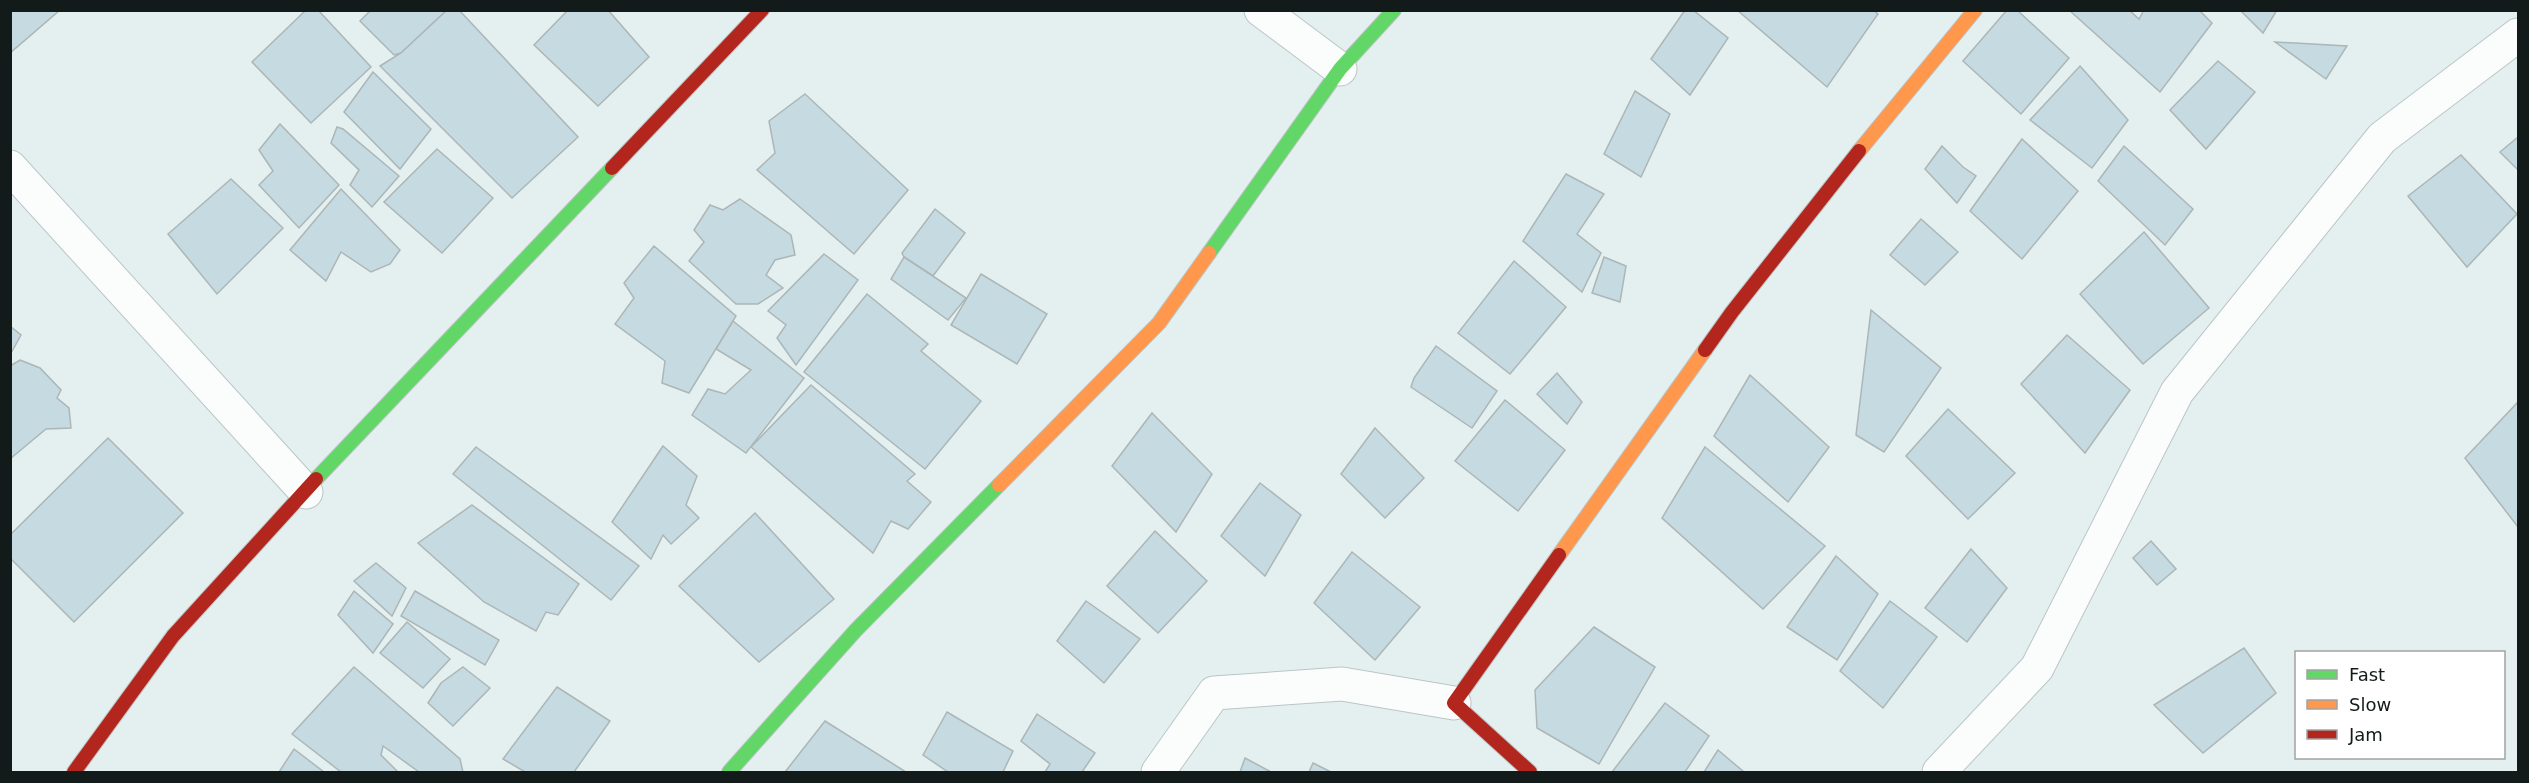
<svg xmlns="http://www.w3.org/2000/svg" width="2529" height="783" viewBox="0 0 2529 783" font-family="'DejaVu Sans',sans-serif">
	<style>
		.building { fill: #c5dae1; stroke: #adb6b7; stroke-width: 1.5 }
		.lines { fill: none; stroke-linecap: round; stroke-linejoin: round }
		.street-casing { stroke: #bcc5c5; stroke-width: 35 }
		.fast-casing { stroke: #bcc5c5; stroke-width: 16 }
		.slow-casing { stroke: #bcc5c5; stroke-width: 16 }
		.jam-casing { stroke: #bcc5c5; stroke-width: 16 }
		.street { stroke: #fbfdfd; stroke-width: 33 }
		.fast { stroke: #63d668; stroke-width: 14 }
		.slow { stroke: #ff974d; stroke-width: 14 }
		.jam { stroke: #b3261e; stroke-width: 14 }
	</style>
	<rect width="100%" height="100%" fill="#e4f0f0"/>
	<!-- building -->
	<g class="building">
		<path d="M10,10H60L10,53Z"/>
		<path d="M306,10H318L371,67L311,123L252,62Z"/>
		<path d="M371,10H447L401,53L394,55L360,21Z"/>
		<path d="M447,10H459L578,137L512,198L380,66L401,53Z"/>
		<path d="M568,10H608L649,57L598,106L534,45Z"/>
		<path d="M1685,10H1693L1728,38L1690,95L1651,59Z"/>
		<path d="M1737,10H1873L1878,14L1827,87Z"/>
		<path d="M2007,10H2017L2069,58L2021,114L1963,61Z"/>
		<path d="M2069,10H2129L2139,19L2144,10H2199L2212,23L2160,92Z"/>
		<path d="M2240,10H2277L2263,33Z"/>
		<path d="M2275,42L2347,46L2326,79Z"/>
		<path d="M2218,61L2255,92L2206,149L2170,110Z"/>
		<path d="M2080,66L2128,120L2092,168L2030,120Z"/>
		<path d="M373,72L431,129L400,169L344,112Z"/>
		<path d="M1635,91L1670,114L1641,177L1604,154Z"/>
		<path d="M805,94L908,190L854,254L757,170L775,153L769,121Z"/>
		<path d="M280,124L339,185L299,228L259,185L273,171L259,150Z"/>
		<path d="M337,127L343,129L399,176L372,207L350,185L359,170L331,143Z"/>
		<path d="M2518,137V170L2500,152Z"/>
		<path d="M2022,139L2078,191L2022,259L1970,211Z"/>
		<path d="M1942,146L1963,167L1976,176L1957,203L1925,169Z"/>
		<path d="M2124,146L2193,209L2165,245L2098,181Z"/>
		<path d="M437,149L493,198L442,253L384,202Z"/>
		<path d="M2461,155L2517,214L2467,267L2408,196Z"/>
		<path d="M1566,174L1604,194L1577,234L1601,253L1582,292L1523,241Z"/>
		<path d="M231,179L283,228L217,294L168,234Z"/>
		<path d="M341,189L400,250L390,264L371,272L341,252L326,281L290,250Z"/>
		<path d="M740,199L791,235L795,255L775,260L766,275L783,288L758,304H736L689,261L704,242L694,230L710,205L723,210Z"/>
		<path d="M935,209L965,233L933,276L904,257L902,253Z"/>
		<path d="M1921,219L1958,252L1925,285L1890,255Z"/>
		<path d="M2144,232L2209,308L2143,364L2080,294Z"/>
		<path d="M654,246L736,316L689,393L662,383L665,361L615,324L634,298L624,283Z"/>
		<path d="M824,254L858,280L796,365L777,338L786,325L768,311Z"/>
		<path d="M904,257L966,298L948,320L891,279Z"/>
		<path d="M1604,257L1626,266L1620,302L1592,293Z"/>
		<path d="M1514,261L1566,307L1510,374L1458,333Z"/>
		<path d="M981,274L1047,314L1017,364L951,325Z"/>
		<path d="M867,294L928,344L921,351L981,401L925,469L804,372Z"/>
		<path d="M1871,310L1941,368L1884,452L1856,435Z"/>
		<path d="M733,321L804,378L746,453L692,415L708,389L725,394L751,370L716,349Z"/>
		<path d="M10,326L21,335L10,355Z"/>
		<path d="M2067,335L2130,390L2085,453L2021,384Z"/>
		<path d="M1436,346L1497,391L1472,428L1411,387L1414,378Z"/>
		<path d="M20,360L40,368L61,390L57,398L69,408L71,428L46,429L10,459V366Z"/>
		<path d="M1557,373L1582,402L1567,424L1537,394Z"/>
		<path d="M1750,375L1829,447L1788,502L1714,436Z"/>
		<path d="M811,385L915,474L907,481L931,502L908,529L891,521L873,553L751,447Z"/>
		<path d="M1505,400L1565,450L1518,511L1455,461Z"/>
		<path d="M2518,402V527L2465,458Z"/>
		<path d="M1948,409L2015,473L1968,519L1906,456Z"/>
		<path d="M1152,413L1212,474L1176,532L1112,466Z"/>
		<path d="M1375,428L1424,478L1385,518L1341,474Z"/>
		<path d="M108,438L183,513L74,622L10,558V535Z"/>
		<path d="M663,446L697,476L686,505L699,518L671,544L663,535L651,559L612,522Z"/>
		<path d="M476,447L639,566L611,600L453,474Z"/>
		<path d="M1705,447L1825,546L1763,609L1662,518Z"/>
		<path d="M1260,483L1301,515L1265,576L1221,536Z"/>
		<path d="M472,505L579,584L558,615L546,612L536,631L484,602L418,543Z"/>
		<path d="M755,513L834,599L759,662L679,586Z"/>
		<path d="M1155,531L1207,581L1158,633L1107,586Z"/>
		<path d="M2151,541L2176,569L2157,585L2133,558Z"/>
		<path d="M1971,549L2007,588L1967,642L1925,608Z"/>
		<path d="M1352,552L1420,607L1375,660L1314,603Z"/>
		<path d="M1836,556L1878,594L1837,660L1787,627Z"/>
		<path d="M376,563L406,588L392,616L354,581Z"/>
		<path d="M354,591L393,624L373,653L338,615Z"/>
		<path d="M415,591L499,640L485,665L401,616Z"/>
		<path d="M1086,601L1140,639L1104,683L1057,641Z"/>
		<path d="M1890,601L1937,637L1883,708L1840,671Z"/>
		<path d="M407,622L450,659L423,688L380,653Z"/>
		<path d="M1594,627L1655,667L1599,764L1537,728L1535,690Z"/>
		<path d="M2244,648L2276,693L2203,753L2154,705Z"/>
		<path d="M354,667L460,759L463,772H419L383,746L381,755L398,772H341L292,734Z"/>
		<path d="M463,667L490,688L453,726L428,703L441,683Z"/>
		<path d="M557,687L610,721L574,772H525L503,759Z"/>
		<path d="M1665,703L1709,736L1685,772H1612Z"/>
		<path d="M947,712L1013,751L1003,772H948L923,755Z"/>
		<path d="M1037,714L1095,753L1082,772H1045L1050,764L1021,741Z"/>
		<path d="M825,721L906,772H785Z"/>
		<path d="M294,749L324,772H279Z"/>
		<path d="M1718,750L1744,772H1704Z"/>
		<path d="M1245,758L1271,772H1240Z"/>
		<path d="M1313,763L1331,772H1309Z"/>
	</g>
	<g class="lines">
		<!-- street casing -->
		<g class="street-casing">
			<g id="street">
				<path d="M1261,10L1340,69"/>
				<path d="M10,167L306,492"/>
				<path d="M1158,772L1214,693L1342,684L1454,703"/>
				<path d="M1939,772L2037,668L2177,392L2382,138L2518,35"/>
			</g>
		</g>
		<!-- fast casing -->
		<g class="fast-casing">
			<g id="fast">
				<path d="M1209,253L1340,69L1394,10"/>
				<path d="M316,479L612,168"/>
				<path d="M729,772L856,630L999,485"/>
			</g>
		</g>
		<!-- slow casing -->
		<g class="slow-casing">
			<g id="slow">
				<path d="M1859,151L1975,10"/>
				<path d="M999,485L1159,323L1209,253"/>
				<path d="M1559,555L1705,350"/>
			</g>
		</g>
		<!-- jam casing -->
		<g class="jam-casing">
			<g id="jam">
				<path d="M612,168L762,10"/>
				<path d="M1705,350L1732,312L1859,151"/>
				<path d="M74,772L173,636L316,479"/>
				<path d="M1530,772L1454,703L1559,555"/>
			</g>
		</g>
		<!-- street -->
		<use href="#street" class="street"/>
		<!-- fast -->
		<use href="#fast" class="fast"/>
		<!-- slow -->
		<use href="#slow" class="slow"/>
		<!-- jam -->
		<use href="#jam" class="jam"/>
	</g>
	<!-- border -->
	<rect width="2529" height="783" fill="none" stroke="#131a1a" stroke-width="24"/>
	<!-- legend -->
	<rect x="2295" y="651" width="210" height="108" fill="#ffffff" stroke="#a1a3a3" stroke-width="1.5"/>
	<rect x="2307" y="670" width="30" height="9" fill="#63d668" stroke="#a1a3a3" stroke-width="1.5"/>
	<text x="2349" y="681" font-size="18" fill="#131a1a">Fast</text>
	<rect x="2307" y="700" width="30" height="9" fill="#ff974d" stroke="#a1a3a3" stroke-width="1.5"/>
	<text x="2349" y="711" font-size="18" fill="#131a1a">Slow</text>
	<rect x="2307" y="730" width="30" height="9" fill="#b3261e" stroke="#a1a3a3" stroke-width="1.5"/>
	<text x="2349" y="741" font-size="18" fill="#131a1a">Jam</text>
</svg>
